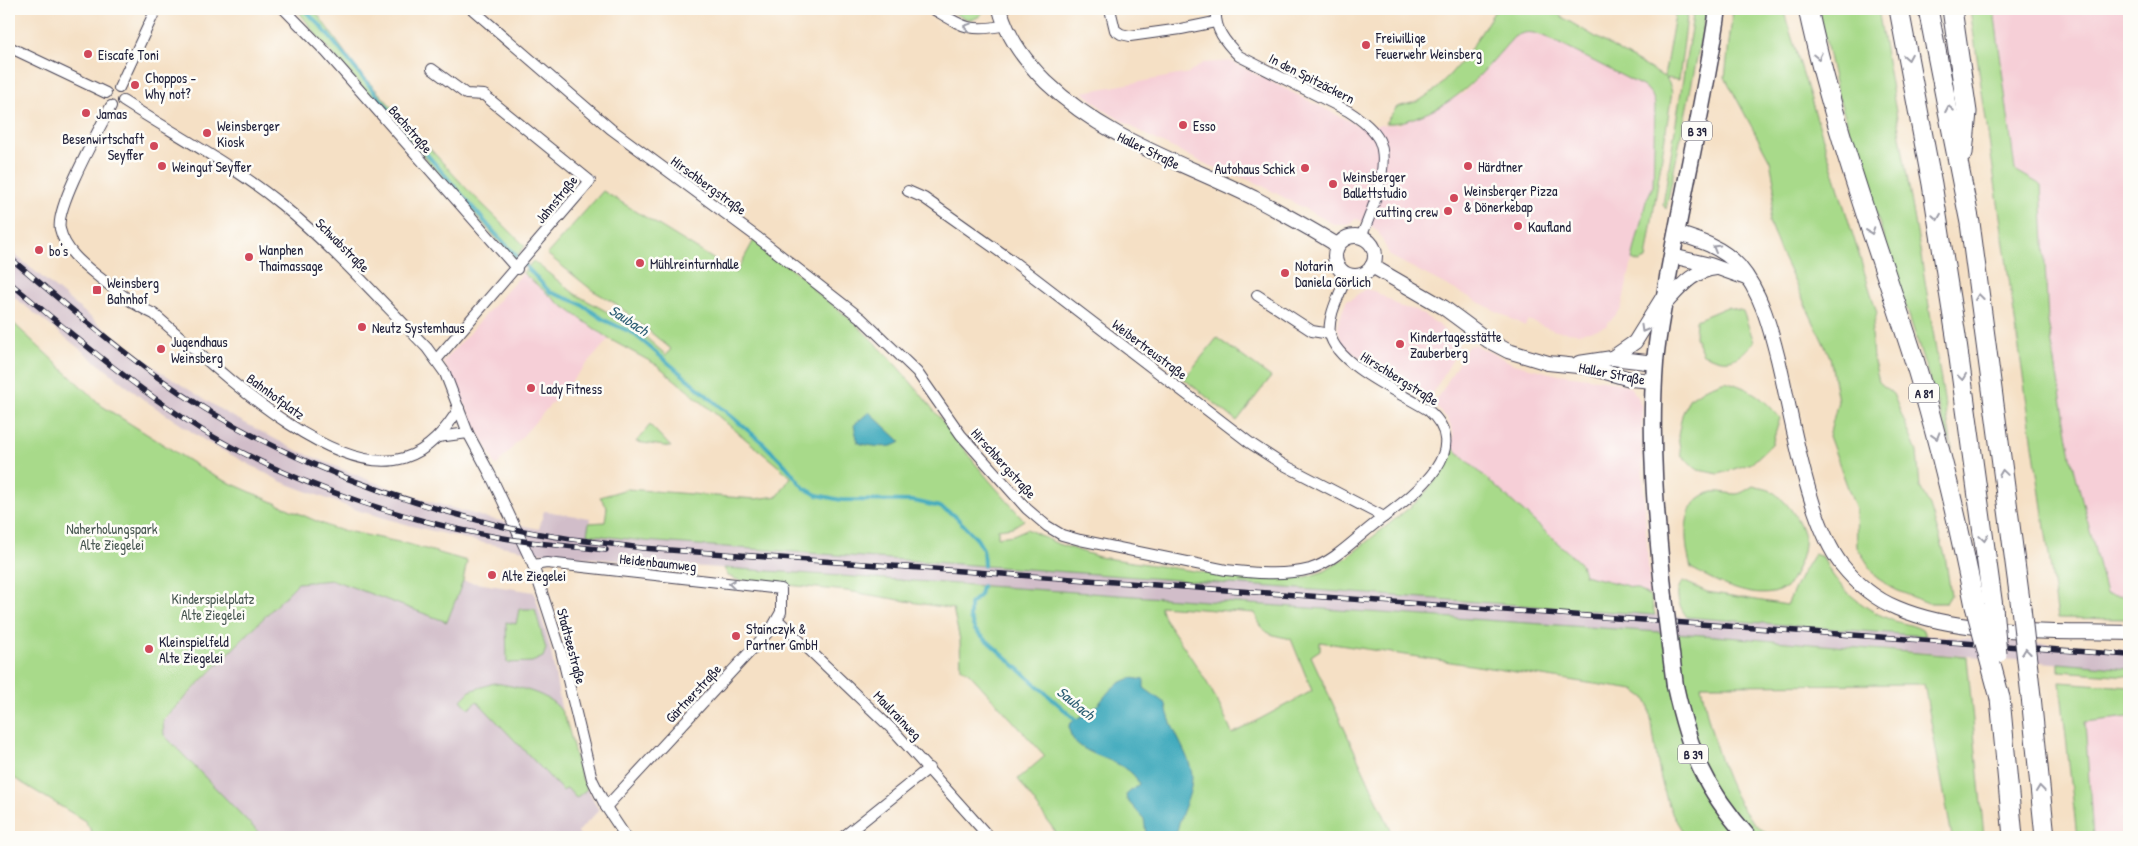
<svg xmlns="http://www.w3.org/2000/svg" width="2138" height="846" viewBox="0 0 2138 846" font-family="'Patrick Hand',sans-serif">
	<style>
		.built { fill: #f6cfd7 }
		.industrial { fill: #d1bdc9 }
		.green { fill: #a8da8a; stroke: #657e62; fill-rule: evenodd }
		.water { fill: #3da9bc; stroke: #30667c }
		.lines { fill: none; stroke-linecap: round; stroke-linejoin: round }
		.stream { stroke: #3da9bc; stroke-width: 4 }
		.street-casing { stroke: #423e50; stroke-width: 12 }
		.secondary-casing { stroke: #423e50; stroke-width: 16 }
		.primary-casing { stroke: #423e50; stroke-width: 19 }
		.highway-casing { stroke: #423e50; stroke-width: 21 }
		.street { stroke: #fff; stroke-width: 10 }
		.secondary { stroke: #fff; stroke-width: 14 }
		.primary { stroke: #fff; stroke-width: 16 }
		.highway { stroke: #fff; stroke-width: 19 }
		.rail-casing { stroke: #22223b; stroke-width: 5.5 }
		.rail { stroke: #fdfcf7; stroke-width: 4; stroke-dasharray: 11; stroke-linecap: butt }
		.primary-bridge-casing { stroke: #423e50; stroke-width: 19; stroke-linecap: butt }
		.highway-bridge-casing { stroke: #423e50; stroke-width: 21; stroke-linecap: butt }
		.primary-bridge { stroke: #fff; stroke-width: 16 }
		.highway-bridge { stroke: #fff; stroke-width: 19 }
		.oneway { stroke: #9c9ca7 }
		.poi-dot { fill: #d1495b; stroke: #fdfcf7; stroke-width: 2 }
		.labels { text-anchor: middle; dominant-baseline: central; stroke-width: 5; stroke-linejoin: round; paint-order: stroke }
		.shield { fill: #fdfcf7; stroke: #646373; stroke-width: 1 }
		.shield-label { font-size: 12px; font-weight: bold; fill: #22223b }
		.poi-label { font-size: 14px; fill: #22223b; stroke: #fdfcf7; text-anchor: start }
		.street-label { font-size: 14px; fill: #22223b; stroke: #fdfcf7 }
		.park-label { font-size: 14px; fill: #4a5953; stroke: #fdfcf7 }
		.water-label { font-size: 15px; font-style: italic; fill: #2e5f75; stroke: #fdfcf7 }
	</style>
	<rect width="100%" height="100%" fill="#fdfcf7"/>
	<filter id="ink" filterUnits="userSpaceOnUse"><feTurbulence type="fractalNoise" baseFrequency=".02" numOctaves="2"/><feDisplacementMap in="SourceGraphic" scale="10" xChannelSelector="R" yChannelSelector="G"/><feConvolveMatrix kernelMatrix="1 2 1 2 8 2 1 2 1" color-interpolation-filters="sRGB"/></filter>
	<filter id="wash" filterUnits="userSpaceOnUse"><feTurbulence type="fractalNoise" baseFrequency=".0096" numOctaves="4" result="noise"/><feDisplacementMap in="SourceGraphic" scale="20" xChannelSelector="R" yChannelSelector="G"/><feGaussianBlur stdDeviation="1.12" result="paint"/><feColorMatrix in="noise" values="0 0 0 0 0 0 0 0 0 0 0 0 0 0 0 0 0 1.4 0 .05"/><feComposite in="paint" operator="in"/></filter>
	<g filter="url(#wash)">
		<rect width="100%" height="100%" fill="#f5e0c5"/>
		<!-- built -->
		<g class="built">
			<path d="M1994,9H2129V596L2106,594L2071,456L2048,322L2015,170Z"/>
			<path d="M1524,31L1534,32L1550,39L1647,88L1652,95L1655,104L1653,187L1646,202L1621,309L1606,326L1595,330L1578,333L1556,331L1528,320L1525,326L1390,256L1378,231L1369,224L1356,219L1347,225H1335L1257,183L1208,165L1144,134L1104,110L1083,92L1189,73L1203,63L1230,61L1359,126L1399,124L1464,93L1514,37Z"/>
			<path d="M523,273L556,301L609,339L496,466L443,362Z"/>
			<path d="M1365,289L1374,291L1401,307L1415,310L1438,324L1460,347L1430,398L1404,383L1402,385L1347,349L1341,341L1338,328L1340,318L1347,299L1350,300Z"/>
			<path d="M1475,345L1514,364L1550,373L1611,381L1630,387L1638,397L1642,409L1641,447L1650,596L1636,588L1584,575L1581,564L1452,447L1453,432L1447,418L1434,405L1468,346Z"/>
			<path d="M2067,685L2129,688V837H2091Z"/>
		</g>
		<!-- industrial -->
		<g class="industrial">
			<path d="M9,250L100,325L161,372L226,413L294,449L371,481L424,500L487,518L539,529L544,511L590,518L587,534L644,541L2129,650V669L1703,635L644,563L547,554L484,543L416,527L360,511L282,482L207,442L143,399L9,293Z"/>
			<path d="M333,580L447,622L463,581L534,592L550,646L562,713L580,777L599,810L578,832L581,837H263L164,735L163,721L298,583Z"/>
		</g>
		<!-- green -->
		<g class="green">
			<path d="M297,9H310L318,15L357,69L465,187L525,246L514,259L317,36Z"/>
			<path d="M947,9H985C975,27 961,17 947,9Z"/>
			<path d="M1496,9H1553L1565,19L1664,77L1676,9H1688L1679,80L1665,78L1669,83L1672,92L1646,259L1639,262L1632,259L1646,201L1653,186L1655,104L1652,95L1646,88L1550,39C1536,33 1528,29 1514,37C1483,71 1465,98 1422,115C1408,120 1399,124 1385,123L1397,107L1419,101L1438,88L1467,55Z"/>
			<path d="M1694,9H1707L1666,209L1663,205Z"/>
			<path d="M1733,9H1783L1877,313L1871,333L1873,358L1879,382L1893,394L1917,452L1920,487L1930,506L1945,555L1951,595L1946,603H1928L1896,590L1877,578L1857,547L1856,510L1829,436L1838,401L1830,357L1781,253L1769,222L1775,187L1770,161L1725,77Z"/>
			<path d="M1819,9H1878L1920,250L1952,449L1837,92Z"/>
			<path d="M1970,9H1994L2015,170L2041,185L2048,322L2071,456L2106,594L2129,596V619L2058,618Z"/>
			<path d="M603,191L736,273L754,240L815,287L813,290C873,332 916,387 960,444C980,471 1002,495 1024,520L1013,527L998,529V537L1013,535L1027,529L1058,544L1099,557L1248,579L1306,577L1325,571L1349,556L1419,500L1440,475L1452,447L1581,564L1584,575L1636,588L1650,596L1655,615L644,541L587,534L589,523L605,522L607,507L600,497L627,489L755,499L778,496L791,477L657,365L609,339L556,301L523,273L533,261L575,294L613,315L642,334L666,355L671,349L616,304L592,290L547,254Z"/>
			<path d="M1727,307L1743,311L1754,342C1735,362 1729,365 1703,354L1695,337L1696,320Z"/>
			<path d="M9,319L102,406L212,475L332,528L408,544L467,561L463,581L447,622L333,580L298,583L163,720L164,735L263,837H95L85,821L9,775Z"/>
			<path d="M1217,338L1271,377L1237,421L1184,379Z"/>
			<path d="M1725,381C1751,389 1762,396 1780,418L1772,444L1752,463L1719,474L1698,470L1681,455L1678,436L1682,415L1689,399L1704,389Z"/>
			<path d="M650,425L671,447L636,442Z"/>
			<path d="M1753,486C1758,488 1764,488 1769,490C1785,497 1806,526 1804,544C1803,558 1795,573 1789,585C1784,588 1777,593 1772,593C1745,598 1713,580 1691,568C1684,543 1679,499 1713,492C1721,491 1728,494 1736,494C1741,494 1748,489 1753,486Z"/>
			<path d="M1814,554L1823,557C1834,585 1862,608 1889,619C1901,624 1915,624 1925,632V636L1687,617C1679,607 1673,592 1683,581L1707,592L1787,605L1801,575Z"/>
			<path d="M724,568L1703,635L1967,657L1984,837H1952L1924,684L1701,685C1708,723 1724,785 1748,816C1754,824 1764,831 1771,837H1687C1658,801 1657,751 1649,706L1645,698L1634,690L1320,642V650L1311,656L1394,837H1059L1018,779L1045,756L969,673L961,668L960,640L953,609L847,591L738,580L728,576ZM1160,606L1255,613C1263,635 1269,634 1291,639L1312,691L1232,734C1216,691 1190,656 1164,618Z"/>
			<path d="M519,609H535L546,649L543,657L532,662L507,663L506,622L516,624Z"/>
			<path d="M2059,663L2129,669V676L2059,671Z"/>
			<path d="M2060,682L2129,687V717L2085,722L2093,837H2077Z"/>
			<path d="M494,683C514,686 553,693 563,714C574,738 574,765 587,789L576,798L567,788L563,791L477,701L469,709L461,700L470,691Z"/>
		</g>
		<!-- water -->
		<g class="water">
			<path d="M869,412L901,442C890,450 871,446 858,443L854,425Z"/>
			<path d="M1132,678L1144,680V688L1166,704C1169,728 1185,746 1191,769C1196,791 1180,811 1177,832L1163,836L1146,833L1144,819L1127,800L1126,795L1139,784C1129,755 1068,759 1069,725C1075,718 1082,717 1089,712C1107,700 1105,686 1132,678Z"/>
		</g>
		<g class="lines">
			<!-- stream -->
			<g class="stream">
				<path d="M303,9L319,24L398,121L494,232L550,292L579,303L606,321L633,333L763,443L786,466L804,488L817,495L841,500L914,501L940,507L954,515L977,539L983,549L984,566"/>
				<path d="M982,586L980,595L970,604V618L975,630L1077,721"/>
			</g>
		</g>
	</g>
	<g filter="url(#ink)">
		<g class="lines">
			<!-- street casing -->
			<g class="street-casing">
				<g id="street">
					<path d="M284,9L326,52L517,269"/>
					<path d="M472,9L611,129L757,237L862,319L917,372L961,435L1027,509L1047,526L1062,535L1080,540L1226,570C1252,573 1284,576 1310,569C1333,562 1353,541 1372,526C1404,501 1479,454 1428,410C1403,394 1336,365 1330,334C1327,316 1341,292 1347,275"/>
					<path d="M933,9C964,27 969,33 1006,25"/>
					<path d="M1110,9L1115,30L1121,34L1130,36L1181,29L1215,22"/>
					<path d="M1216,9C1214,29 1225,42 1239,56L1348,111C1359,118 1372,127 1379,140C1391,165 1372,212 1361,237"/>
					<path d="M9,47L106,93"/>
					<path d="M432,69L466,94L484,95L590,181L436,360"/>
					<path d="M119,88L156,9"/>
					<path d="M123,101C176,135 233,165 282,205C334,248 380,300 427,348L445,373L468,433L490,474L533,565L561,651L592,779L606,807L626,837"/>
					<path d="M111,106C100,128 55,207 60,229C65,251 84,265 100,278C118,292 134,305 154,314C207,359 329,481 404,458C428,451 447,429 459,408"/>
					<path d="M908,191L924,198L1010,259L1250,443L1282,464L1384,517"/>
					<path d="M1257,295L1312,331L1330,334"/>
					<path d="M438,437L468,433"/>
					<path d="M533,565L547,563L781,589V612L772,628L606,807"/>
					<path d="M778,620L895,732L989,837"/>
					<path d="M843,837L929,768"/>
				</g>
			</g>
			<!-- secondary casing -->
			<g class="secondary-casing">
				<g id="secondary">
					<path d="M1000,9C1007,37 1026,62 1046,82C1106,140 1182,162 1254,198C1282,213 1310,228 1337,245"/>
					<path d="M1676,233C1699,240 1722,247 1739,266C1761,292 1770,327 1778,359C1792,416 1807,519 1841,564C1856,583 1875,599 1897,608C1962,636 2059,631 2129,633"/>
					<circle cx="1355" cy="256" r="20"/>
					<path d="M1672,256L1710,265L1746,278"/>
					<path d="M1372,266L1443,307L1489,341L1508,351L1548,363L1588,367L1630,379L1654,381"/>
					<path d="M1663,306C1680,288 1691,271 1716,268"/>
					<path d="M1612,358L1635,342L1663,297"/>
					<path d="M1579,363L1612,358L1655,363"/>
				</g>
			</g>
			<!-- primary casing -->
			<g class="primary-casing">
				<g id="primary">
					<path d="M1664,597C1656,519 1649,442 1655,363C1657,334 1664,305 1668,277C1684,187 1705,99 1718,9"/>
					<path d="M1675,686C1689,750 1704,788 1748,837"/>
				</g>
			</g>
			<!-- highway casing -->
			<g class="highway-casing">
				<g id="highway">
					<path d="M1808,9C1833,126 1875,239 1912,353C1938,436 1958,521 1975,606"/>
					<path d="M1899,9L1932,184L1956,336L1993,607"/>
					<path d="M1928,9L1970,223L2021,608"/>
					<path d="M1952,9L1967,112L1963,153"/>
					<path d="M2031,696L2045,837"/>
					<path d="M2000,698L2013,837"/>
				</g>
			</g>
			<!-- street -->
			<use href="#street" class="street"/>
			<!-- secondary -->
			<use href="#secondary" class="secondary"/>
			<!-- primary -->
			<use href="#primary" class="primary"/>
			<!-- highway -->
			<use href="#highway" class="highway"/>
			<!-- rail casing -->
			<g class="rail-casing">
				<g id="rail">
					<path d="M9,257C57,297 105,339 156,376C252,446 370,493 485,522C536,536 589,541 642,548L2129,655"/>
					<path d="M9,282C73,335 139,392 210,435C299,487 421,527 523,541C551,545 578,547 606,550"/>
				</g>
			</g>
			<!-- rail -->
			<use href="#rail" class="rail"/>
			<!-- primary-bridge casing -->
			<g class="primary-bridge-casing">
				<path id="primary-bridge" d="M1664,597L1675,686"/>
			</g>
			<!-- highway-bridge casing -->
			<g class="highway-bridge-casing">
				<g id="highway-bridge">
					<path d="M1975,606L2000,698"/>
					<path d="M1993,607L1997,654"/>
					<path d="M2021,608L2031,696"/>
				</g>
			</g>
			<!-- primary-bridge -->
			<use href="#primary-bridge" class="primary-bridge"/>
			<!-- highway-bridge -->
			<use href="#highway-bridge" class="highway-bridge"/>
		</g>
		<!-- one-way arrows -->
		<defs><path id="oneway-chevron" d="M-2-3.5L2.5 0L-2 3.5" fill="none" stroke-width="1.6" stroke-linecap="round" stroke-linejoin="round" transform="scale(1.25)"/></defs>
		<g class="oneway">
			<use href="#oneway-chevron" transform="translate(967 27) rotate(-161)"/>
			<use href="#oneway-chevron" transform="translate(1818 56) rotate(77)"/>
			<use href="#oneway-chevron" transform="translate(1908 57) rotate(80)"/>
			<use href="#oneway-chevron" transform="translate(1949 109) rotate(-101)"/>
			<use href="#oneway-chevron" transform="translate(1937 217) rotate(81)"/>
			<use href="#oneway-chevron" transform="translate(1871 231) rotate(71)"/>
			<use href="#oneway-chevron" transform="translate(1716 248) rotate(-150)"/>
			<use href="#oneway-chevron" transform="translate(1979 297) rotate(-97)"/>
			<use href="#oneway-chevron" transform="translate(1644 329) rotate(120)"/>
			<use href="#oneway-chevron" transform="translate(1962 377) rotate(82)"/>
			<use href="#oneway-chevron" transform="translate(1936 436) rotate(73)"/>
			<use href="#oneway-chevron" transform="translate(2003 473) rotate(-98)"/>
			<use href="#oneway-chevron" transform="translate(1984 538) rotate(82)"/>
			<use href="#oneway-chevron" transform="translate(732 584) rotate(-174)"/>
			<use href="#oneway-chevron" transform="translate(2026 652) rotate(-97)"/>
			<use href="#oneway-chevron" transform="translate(2040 789) rotate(-96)"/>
		</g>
	</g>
	<!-- markers -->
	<g class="poi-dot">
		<circle cx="1366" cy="45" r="5"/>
		<circle cx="88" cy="54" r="5"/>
		<circle cx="135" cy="85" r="5"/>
		<circle cx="86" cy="113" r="5"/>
		<circle cx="1183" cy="125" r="5"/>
		<circle cx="207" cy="133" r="5"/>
		<circle cx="154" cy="146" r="5"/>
		<circle cx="162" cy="166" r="5"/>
		<circle cx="1468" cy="166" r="5"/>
		<circle cx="1305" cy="168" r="5"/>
		<circle cx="1333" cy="184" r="5"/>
		<circle cx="1454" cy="198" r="5"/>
		<circle cx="1448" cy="211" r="5"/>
		<circle cx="1518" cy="226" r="5"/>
		<circle cx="39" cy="250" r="5"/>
		<circle cx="249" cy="257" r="5"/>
		<circle cx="640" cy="263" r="5"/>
		<circle cx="1285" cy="273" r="5"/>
		<rect x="92" y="285" width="10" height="10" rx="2.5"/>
		<circle cx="362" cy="327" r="5"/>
		<circle cx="1400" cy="344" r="5"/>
		<circle cx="161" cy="349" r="5"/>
		<circle cx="531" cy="388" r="5"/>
		<circle cx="492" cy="575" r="5"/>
		<circle cx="736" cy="636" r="5"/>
		<circle cx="149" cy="649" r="5"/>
	</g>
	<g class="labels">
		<!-- shield labels -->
		<g class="shield">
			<rect x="1682" y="121.5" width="30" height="19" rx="4"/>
			<rect x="1909" y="383.5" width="30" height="19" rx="4"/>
			<rect x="1678" y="744.5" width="30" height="19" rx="4"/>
		</g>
		<g class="shield-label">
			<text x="1697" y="131">B 39</text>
			<text x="1924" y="393">A 81</text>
			<text x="1693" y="754">B 39</text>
		</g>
		<!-- poi labels -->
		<g class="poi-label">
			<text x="1376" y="37">Freiwillige<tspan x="1376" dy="16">Feuerwehr Weinsberg</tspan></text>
			<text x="98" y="54">Eiscafe Toni</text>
			<text x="145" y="77">Choppos -<tspan x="145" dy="16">Why not?</tspan></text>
			<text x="96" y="113">Jamas</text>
			<text x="217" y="125">Weinsberger<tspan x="217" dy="16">Kiosk</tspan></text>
			<text x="1193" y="125">Esso</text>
			<text x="144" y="138" text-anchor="end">Besenwirtschaft<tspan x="144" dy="16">Seyffer</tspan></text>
			<text x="172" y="166">Weingut Seyffer</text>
			<text x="1478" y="166">Härdtner</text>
			<text x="1295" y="168" text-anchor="end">Autohaus Schick</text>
			<text x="1343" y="176">Weinsberger<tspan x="1343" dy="16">Ballettstudio</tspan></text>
			<text x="1464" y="190">Weinsberger Pizza<tspan x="1464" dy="16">&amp; Dönerkebap</tspan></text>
			<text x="1438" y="211" text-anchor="end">cutting crew</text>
			<text x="1528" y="226">Kaufland</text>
			<text x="259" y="249">Wanphen<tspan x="259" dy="16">Thaimassage</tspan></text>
			<text x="49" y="250">bo's</text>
			<text x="650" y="263">Mühlreinturnhalle</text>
			<text x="1295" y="265">Notarin<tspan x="1295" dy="16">Daniela Görlich</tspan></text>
			<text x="107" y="282">Weinsberg<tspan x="107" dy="16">Bahnhof</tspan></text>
			<text x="372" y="327">Neutz Systemhaus</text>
			<text x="1410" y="336">Kindertagesstätte<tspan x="1410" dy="16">Zauberberg</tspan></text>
			<text x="171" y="341">Jugendhaus<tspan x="171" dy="16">Weinsberg</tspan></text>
			<text x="541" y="388">Lady Fitness</text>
			<text x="502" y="575">Alte Ziegelei</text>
			<text x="746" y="628">Stainczyk &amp;<tspan x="746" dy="16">Partner GmbH</tspan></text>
			<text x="159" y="641">Kleinspielfeld<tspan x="159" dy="16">Alte Ziegelei</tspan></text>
		</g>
		<!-- street labels -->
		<g class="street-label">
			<text transform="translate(1312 78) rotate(27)">In den Spitzäckern</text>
			<text transform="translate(411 129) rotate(49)">Bachstraße</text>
			<text transform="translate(1149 150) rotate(26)">Haller Straße</text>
			<text transform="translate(709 185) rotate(36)">Hirschbergstraße</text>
			<text transform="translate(556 199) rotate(-51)">Jahnstraße</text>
			<text transform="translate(343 245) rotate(45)">Schwabstraße</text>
			<text transform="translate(1150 349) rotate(37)">Weibertreustraße</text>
			<text transform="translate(1612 373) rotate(11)">Haller Straße</text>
			<text transform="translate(1400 378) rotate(32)">Hirschbergstraße</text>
			<text transform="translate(276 396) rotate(36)">Bahnhofplatz</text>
			<text transform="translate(1004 463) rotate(48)">Hirschbergstraße</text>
			<text transform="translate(658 562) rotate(6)">Heidenbaumweg</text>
			<text transform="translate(572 646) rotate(75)">Stadtseestraße</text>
			<text transform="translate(693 693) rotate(-47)">Gärtnerstraße</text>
			<text transform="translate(898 715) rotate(46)">Maulrainweg</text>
		</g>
		<!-- park labels -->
		<g class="park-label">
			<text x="112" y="528">Naherholungspark<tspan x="112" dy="16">Alte Ziegelei</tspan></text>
			<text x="213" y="598">Kinderspielplatz<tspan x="213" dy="16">Alte Ziegelei</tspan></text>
		</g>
		<!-- water labels -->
		<g class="water-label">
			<text transform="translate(629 320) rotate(33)">Saubach</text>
			<text transform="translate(1076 703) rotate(39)">Saubach</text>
		</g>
	</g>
	<!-- margin -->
	<rect width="2138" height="846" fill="none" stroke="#fdfcf7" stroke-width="30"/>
</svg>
